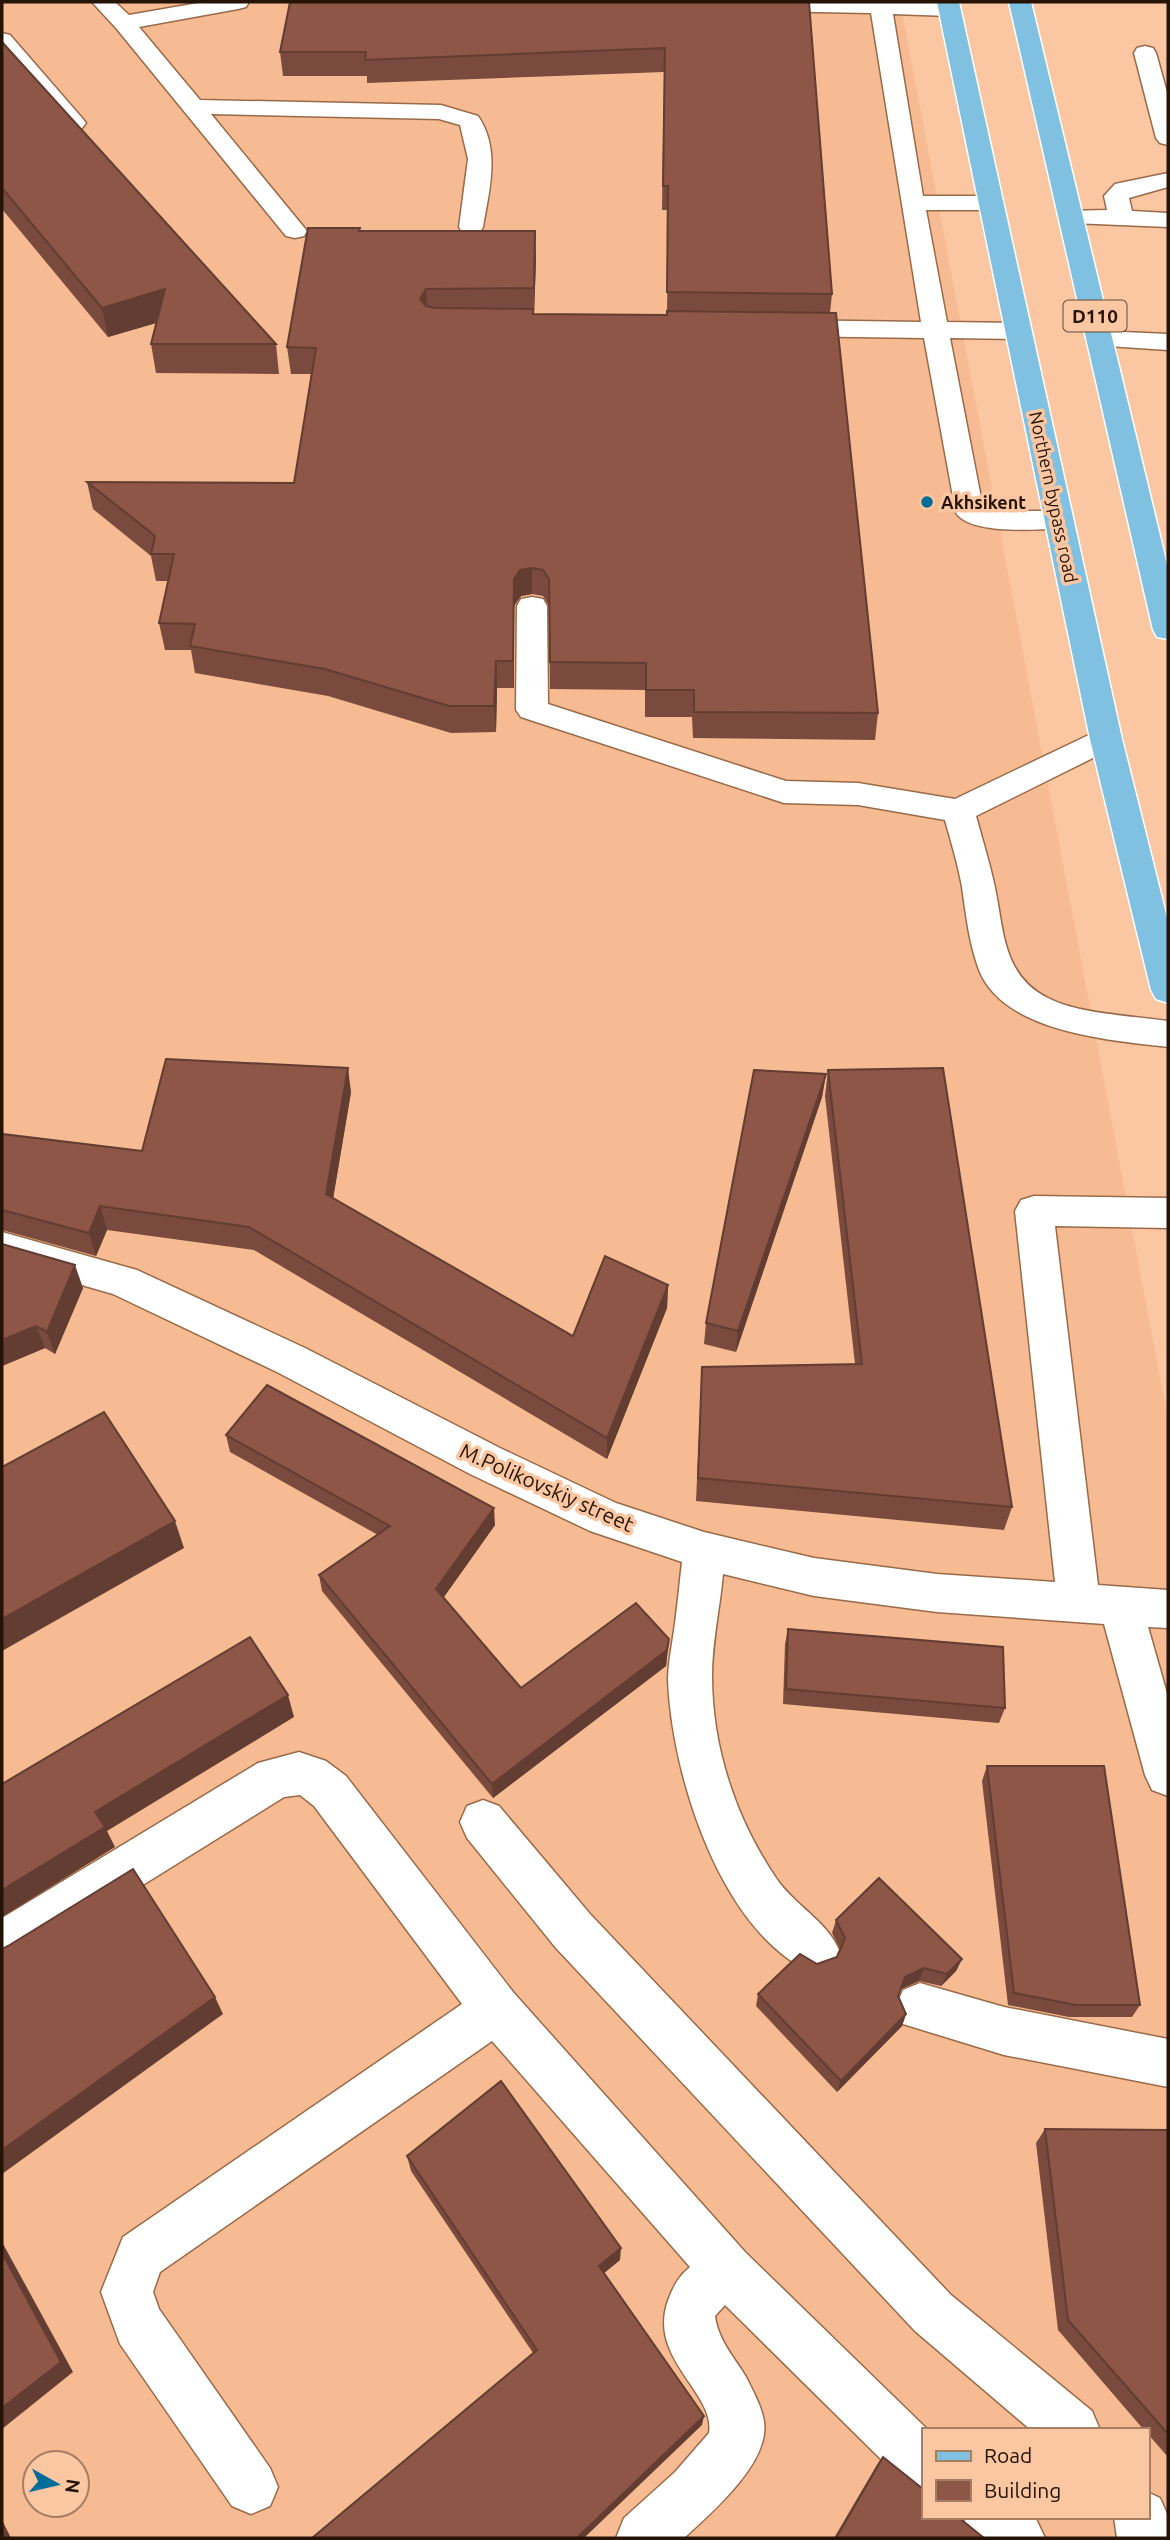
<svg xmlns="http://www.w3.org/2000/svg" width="1170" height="2540" viewBox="0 0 1170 2540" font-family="Ubuntu,sans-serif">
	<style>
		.built { fill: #f6bb92; fill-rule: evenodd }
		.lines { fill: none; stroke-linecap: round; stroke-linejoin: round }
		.minor-casing { stroke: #996a48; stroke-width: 3 }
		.major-casing { stroke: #fff; stroke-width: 3 }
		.minor { fill: #fff; fill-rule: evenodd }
		.major { fill: #80c1e2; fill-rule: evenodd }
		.wall { fill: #794a3d }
		.shaded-wall { fill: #633c32 }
		.building { fill: #8d5647; stroke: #633c32; stroke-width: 2 }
		.poi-dot { fill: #036d9a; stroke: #fbc6a2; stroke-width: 2.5 }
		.labels { text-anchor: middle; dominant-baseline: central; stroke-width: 7; stroke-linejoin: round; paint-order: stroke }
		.far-street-label { font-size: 18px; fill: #251305; stroke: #fbc6a2 }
		.far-poi-label { font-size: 18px; font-weight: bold; fill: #251305; stroke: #fbc6a2; text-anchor: start }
		.shield { fill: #fbc6a2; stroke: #654934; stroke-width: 2 }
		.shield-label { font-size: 19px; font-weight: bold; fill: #251305 }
		.street-label { font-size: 21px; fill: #251305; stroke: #fbc6a2 }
	</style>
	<rect width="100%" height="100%" fill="#fbc6a2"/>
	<!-- built -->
	<path class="built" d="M2,2H900L1168,1420V2538H2ZM923,2430H1147V2517H923ZM35,2463H77V2505H35Z"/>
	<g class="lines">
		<!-- minor casing -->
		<g class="minor-casing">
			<g id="minor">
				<path d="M92,2H115L129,15L204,2H249L246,7L238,9L139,27L200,100L441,105L478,116C501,149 489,191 483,227L480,232L471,234L462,232L459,227L468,159L460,125L439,119L211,114L307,231L304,236L295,238L286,236L116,28Z"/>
				<path d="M750,2H949L957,4L960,9L957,14L949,16L893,14L923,196H991L1000,198L1003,203L1000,208L991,210H926L947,322L1018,323L1027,325L1031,331L1027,337L1018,339L950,338L983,508L995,511H1059L1069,514L1073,520L1069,526L1059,529C1034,529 971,535 956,513L924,338L786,336L777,334L773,328L777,322L786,320L921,322L871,13L759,11L751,9Z"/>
				<path d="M2,33L10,35L82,118L86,123L82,128H66L2,54Z"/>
				<path d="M1145,46L1153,48L1156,53L1168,96V145L1160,143L1156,138L1134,53L1137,48Z"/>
				<path d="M1168,173V187L1129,198L1132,211L1168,213V227L1072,223L1063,221L1060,216L1063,211L1107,210L1104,196L1115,184Z"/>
				<path d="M1101,331L1168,334V350L1092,345L1088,339L1092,333Z"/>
				<path d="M532,597L543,599L547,606L548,704L786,781L858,783L955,799L1095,732L1106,729L1117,732L1122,739L1117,746L976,816C982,838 989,861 994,883C1004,927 1001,975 1048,998C1078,1014 1134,1016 1168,1021V1047C1110,1040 1004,1033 979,970C969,943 966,915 962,887C958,864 951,842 945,820L858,805L784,803L521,717L516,710L517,606L521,599Z"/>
				<path d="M1034,1196L1168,1198V1228L1055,1226L1098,1585L1168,1590V1628L1148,1627L1168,1697V1796L1152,1790L1145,1775L1104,1624L937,1612L814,1596L723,1574C720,1608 712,1642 712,1676C712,1748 736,1819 776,1878C794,1905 827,1921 839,1950L832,1967L815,1974C721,1935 671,1773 668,1679C668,1665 671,1651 673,1637C677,1612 679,1587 682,1562L590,1531L470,1474L277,1372L113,1294L2,1262V1232L137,1270L305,1348L500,1448L616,1503L704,1532L814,1558L937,1574L1055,1582L1015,1211L1021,1200Z"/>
				<path d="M299,1752L326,1761L346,1776L513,1992L745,2252L928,2430H923V2490L904,2482L725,2305L715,2316C718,2340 734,2357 746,2377C753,2391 762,2407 764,2422C770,2463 711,2513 684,2538H616L624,2518L675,2472L709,2433C716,2392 645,2358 669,2298C674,2285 679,2276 690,2267L492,2041L160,2272L153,2292L159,2309L270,2468L278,2487L270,2506L251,2514L232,2506L120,2344L101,2292L123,2237L462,2004L314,1806L300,1795L284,1797L19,1962L2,1969V1918L258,1763Z"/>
				<path d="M483,1800L499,1806L590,1914L951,2295L1092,2411L1100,2430H1031L915,2331L556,1948L467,1838L460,1822L467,1806Z"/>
				<path d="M920,1983L1004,2007L1168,2039V2087L1004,2055L903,2024L896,2007L903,1990Z"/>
				<path d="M1147,2492L1160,2498L1168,2516V2538H1117L1114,2517H1147Z"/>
				<path d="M963,2517H1035L1045,2538H973Z"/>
			</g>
		</g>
		<!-- major casing -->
		<g class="major-casing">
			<g id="major">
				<path d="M937,2H959L1122,739L1168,922V1003L1156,999L1151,990L1090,739Z"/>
				<path d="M1009,2H1031L1168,569V639L1157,637L1153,630Z"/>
			</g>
		</g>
		<!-- minor -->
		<use href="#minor" class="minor"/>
		<!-- major -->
		<use href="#major" class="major"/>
	</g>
	<!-- wall -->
	<g class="wall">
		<path d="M809,2L832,294L830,313L878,713L875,740L693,738L692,717H645V690L550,689L549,606L543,596L532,594L521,596L514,606V688H497L496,732L451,733L328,696L195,673L191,650H165L159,623L168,581H156L151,556L93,509L87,482L294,483L311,374H291L287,347L360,231L536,257L534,314L667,315L668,210H662L664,72L367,83V76H283L280,52Z"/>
		<path d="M2,42L276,344L279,374L156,373L151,344L156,323L108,337L2,209Z"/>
		<path d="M828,1070L1012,1507L1004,1530L696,1501L702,1367L855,1364L825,1096Z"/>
		<path d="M826,1074L822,1097L736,1352L704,1344L706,1323Z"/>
		<path d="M351,1092L333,1198L573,1336L668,1285L667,1308L607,1459L254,1250L107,1230L96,1256L2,1230V1134L142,1151Z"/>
		<path d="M2,1244L83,1288L55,1354L45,1348L2,1366Z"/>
		<path d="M226,1435L495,1525L444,1597L521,1688L669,1639L666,1666L493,1798L322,1591L319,1575L378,1535L230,1452Z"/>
		<path d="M788,1629L1005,1708L999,1723L783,1704L785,1644Z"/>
		<path d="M987,1766L1140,2005L1132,2017H1069L1008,2005L982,1781Z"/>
		<path d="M836,1920L962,1959L956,1971L941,1986L919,1981L901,1989L898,1996L906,2014L902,2026L837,2092L756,2006L758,1994L817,1964L837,1957L840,1949L832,1933Z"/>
		<path d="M1045,2129L1168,2130V2457L1147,2433V2430H1144L1058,2330L1036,2143Z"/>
		<path d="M407,2156L620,2260L604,2273L702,2425L533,2353L411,2171Z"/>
		<path d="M883,2457L984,2538H834L878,2463Z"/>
	</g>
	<!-- shaded-wall -->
	<g class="shaded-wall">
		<path d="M535,231L536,257L534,315V288Z"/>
		<path d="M165,289L170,319L108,337L102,308Z"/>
		<path d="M426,289L427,315L420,299Z"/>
		<path d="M532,568V594L521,596L514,606V688L513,661L514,579L520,570Z"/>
		<path d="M496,661L497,688L496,732L494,706Z"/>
		<path d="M348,1068L351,1092L330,1217L326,1194Z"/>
		<path d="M826,1074L822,1097L736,1352L738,1331Z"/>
		<path d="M100,1206L107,1230L96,1256L89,1233Z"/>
		<path d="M75,1265L83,1288L55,1354L47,1332Z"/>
		<path d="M668,1285L667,1308L607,1459V1438Z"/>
		<path d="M36,1326L45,1348L2,1366V1340Z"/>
		<path d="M494,1508L495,1525L438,1605L436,1589Z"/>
		<path d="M175,1521L184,1548L2,1651V1619Z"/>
		<path d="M669,1639L666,1666L493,1798L492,1784Z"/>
		<path d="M288,1695L294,1717L107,1831L115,1847L2,1917V1890L95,1812Z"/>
		<path d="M962,1959L956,1971L941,1986L947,1974Z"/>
		<path d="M924,1968L919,1981L901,1989L905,1977Z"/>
		<path d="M215,1997L223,2014L2,2174V2150Z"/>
		<path d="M906,2014L902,2026L837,2092L841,2081Z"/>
		<path d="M2,2242L73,2372L2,2429Z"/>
		<path d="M621,2248L620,2260L598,2278L599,2266Z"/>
		<path d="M704,2416L702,2425L584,2538H577Z"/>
		<path d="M2,2520L11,2538H2Z"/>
	</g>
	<!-- building -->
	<g class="building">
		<path d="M290,2H809L832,294L667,292L668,186H663L665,48L365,60L366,52H280Z"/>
		<path d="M2,42L276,344H151L165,289L102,308L2,188Z"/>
		<path d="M308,228H360L359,231H535L534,288L426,289L420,299L426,306L435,308L533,309V314L667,315V311L836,313L878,713L694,712V690H646V663L550,662L549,579L543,570L532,568L520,570L514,579L513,661H496L494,706H449L325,669L190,646L195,624L159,623L174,554H151L155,536L87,482L294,483L316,348L287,347Z"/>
		<path d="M166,1059L348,1068L326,1194L573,1336L605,1256L668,1285L607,1438L249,1227L100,1206L89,1233L2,1210V1134L142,1151Z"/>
		<path d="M943,1068L1012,1507L698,1478L702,1367L862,1364L828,1070Z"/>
		<path d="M754,1070L826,1074L738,1331L706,1323Z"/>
		<path d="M2,1244L75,1265L47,1332L36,1326L2,1340Z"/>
		<path d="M267,1385L494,1508L436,1589L521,1688L636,1603L669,1639L667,1650L492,1784L319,1575L390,1526L226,1435Z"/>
		<path d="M104,1412L175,1521L2,1619V1467Z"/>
		<path d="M788,1629L1003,1647L1005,1708L786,1689Z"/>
		<path d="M250,1637L288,1695L95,1812L105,1827L2,1890V1784Z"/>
		<path d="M987,1766H1104L1140,2005H1076L1014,1993Z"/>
		<path d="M133,1869L215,1997L2,2150V1949L8,1946Z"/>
		<path d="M879,1878L962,1959L947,1974L924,1968L905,1977L898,1996L906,2014L841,2081L758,1994L800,1954L817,1964L837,1957L845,1938L836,1920Z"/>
		<path d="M501,2081L621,2248L599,2266L704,2416L577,2538H312L537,2350L407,2156Z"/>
		<path d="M1045,2129L1168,2130V2434L1068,2320Z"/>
		<path d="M2,2253L61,2362L2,2408Z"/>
		<path d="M883,2457L923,2489V2517H958L984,2538H836Z"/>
	</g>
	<!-- markers -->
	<circle class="poi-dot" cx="927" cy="502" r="7"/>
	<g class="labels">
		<!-- far-street labels -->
		<g class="far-street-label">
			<text transform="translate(1054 497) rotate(78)">Northern bypass road</text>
		</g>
		<!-- far-poi labels -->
		<g class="far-poi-label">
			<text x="941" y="502">Akhsikent</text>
		</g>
		<!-- shield labels -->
		<rect class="shield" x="1063.5" y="300.5" width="63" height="31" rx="5"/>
		<g class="shield-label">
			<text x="1095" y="316">D110</text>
		</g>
		<!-- street labels -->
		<g class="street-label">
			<text transform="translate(547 1487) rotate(24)">M.Polikovskiy street</text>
		</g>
	</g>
	<!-- border -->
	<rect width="1170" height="2540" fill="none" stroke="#251305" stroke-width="7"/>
	<!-- legend -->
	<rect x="922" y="2428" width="228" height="91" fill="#fbc6a2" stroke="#a57e63" stroke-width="2"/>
	<rect x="936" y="2451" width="35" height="10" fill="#80c1e2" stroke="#a57e63" stroke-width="2"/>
	<text x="984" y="2463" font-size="21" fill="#251305">Road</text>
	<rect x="936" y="2480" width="35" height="21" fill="#8d5647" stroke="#a57e63" stroke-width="2"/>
	<text x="984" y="2498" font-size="21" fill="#251305">Building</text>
	<!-- north arrow -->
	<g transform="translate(56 2484) rotate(98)"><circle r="33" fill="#fbc6a2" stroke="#a57e63" stroke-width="2"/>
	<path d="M0-5L12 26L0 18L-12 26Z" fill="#036d9a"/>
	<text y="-10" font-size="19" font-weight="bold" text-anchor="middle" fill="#251305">N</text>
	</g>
</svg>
